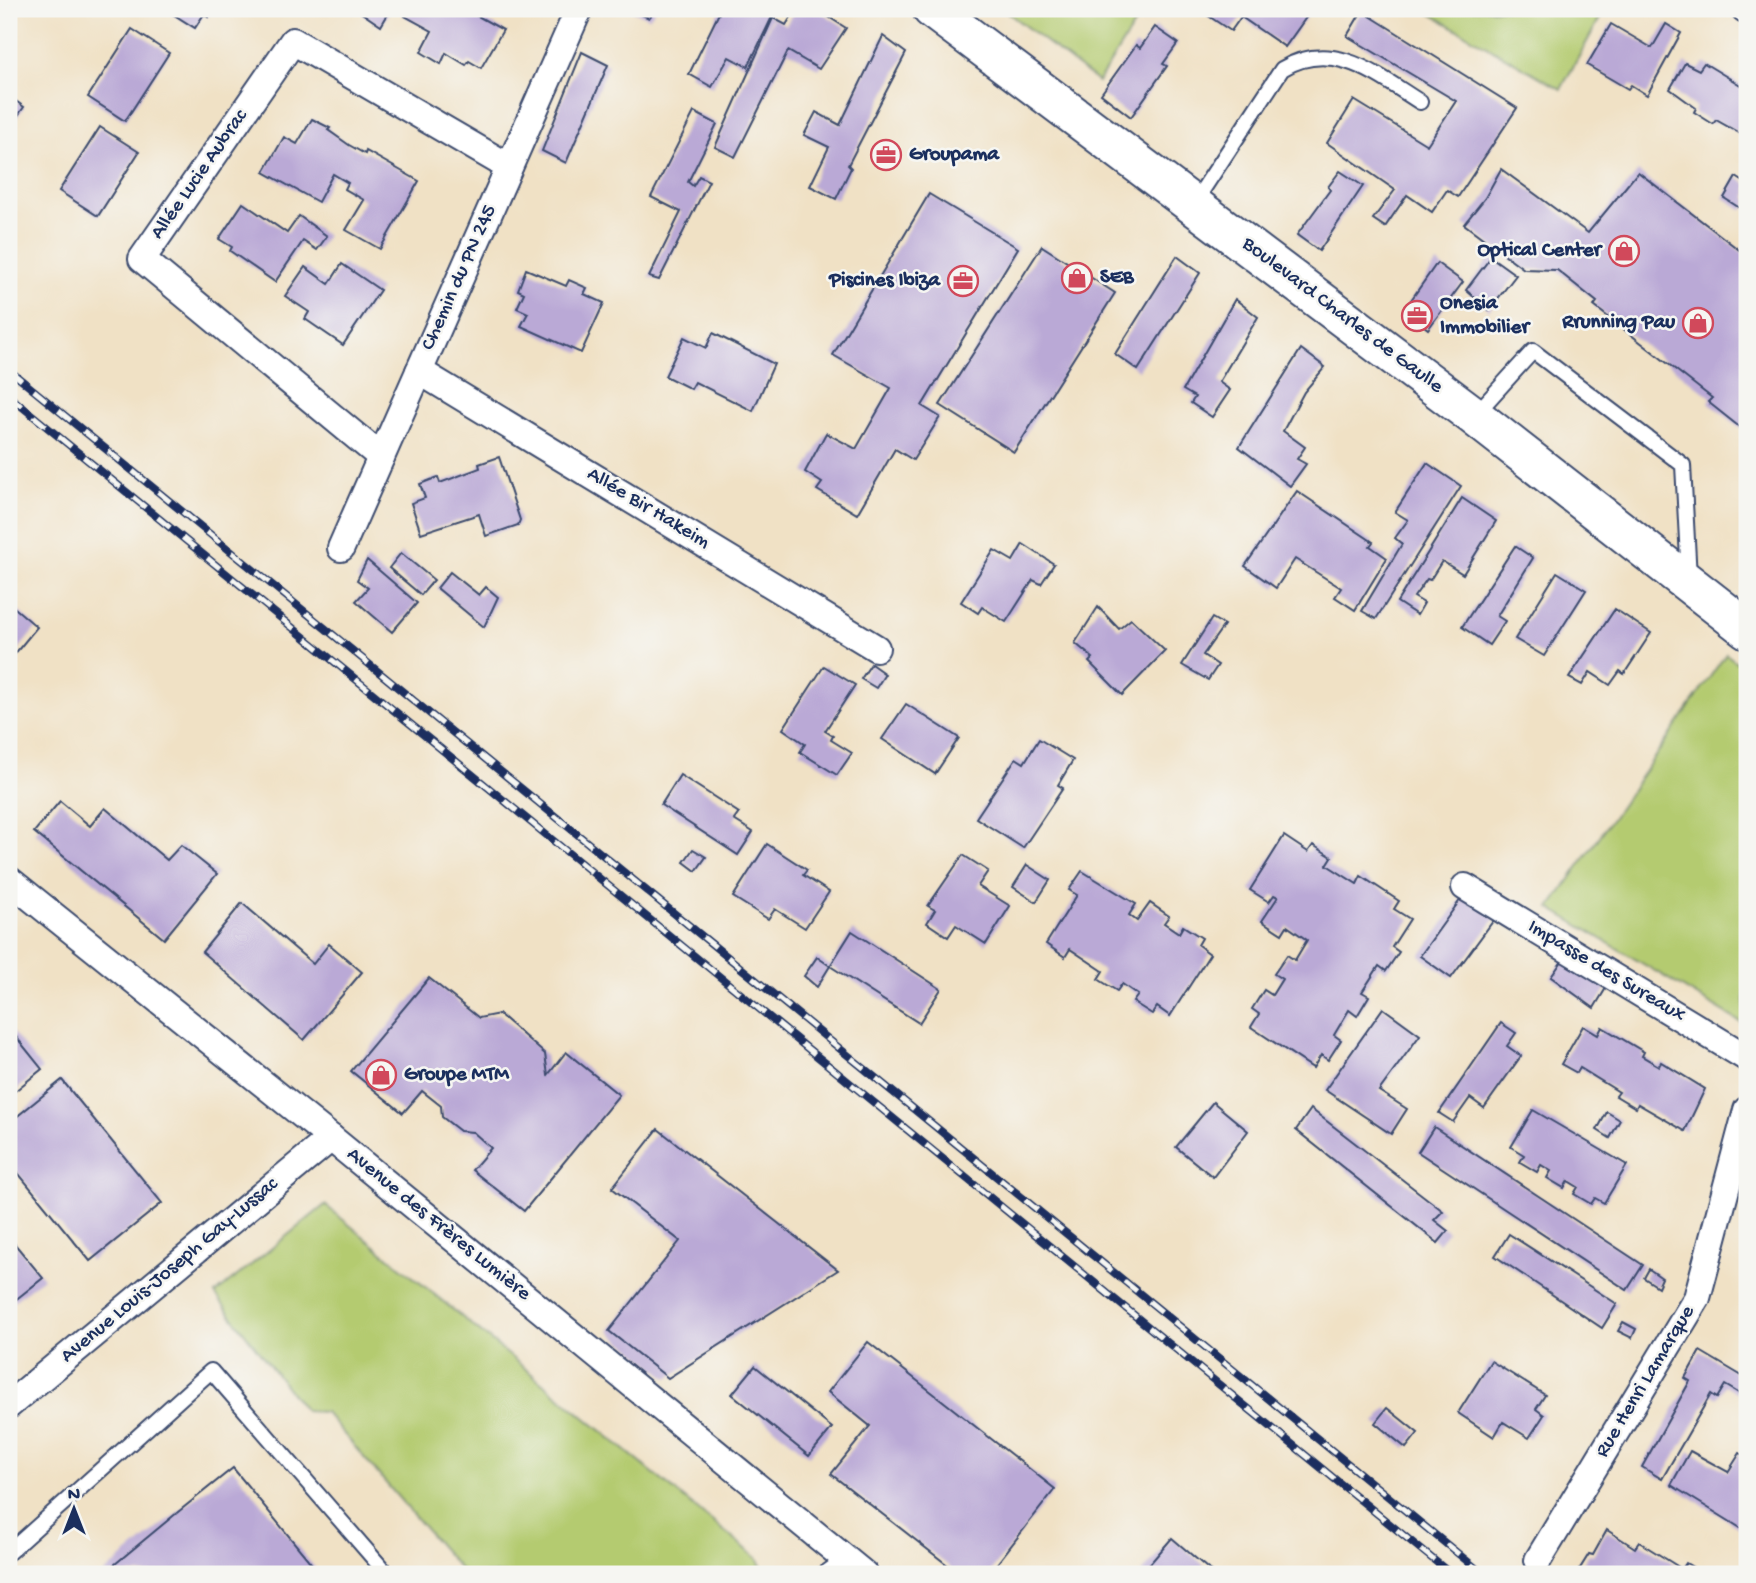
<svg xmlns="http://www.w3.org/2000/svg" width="1756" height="1583" viewBox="0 0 1756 1583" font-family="'Gochi Hand',sans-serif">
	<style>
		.green { fill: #b4cb6f; stroke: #687d66; stroke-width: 2 }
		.building { fill: #baa9d6 }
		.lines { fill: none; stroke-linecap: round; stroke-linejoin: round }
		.service-casing { stroke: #3b4a6d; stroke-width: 18 }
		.minor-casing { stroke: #3b4a6d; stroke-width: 30 }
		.secondary-casing { stroke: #3b4a6d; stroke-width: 42 }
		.service { stroke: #fff; stroke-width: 14 }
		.minor { stroke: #fff; stroke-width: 26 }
		.secondary { stroke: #fff; stroke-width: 38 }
		.rail-casing { stroke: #1b2f5e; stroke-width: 8 }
		.rail { stroke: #f6f6f2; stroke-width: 5; stroke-dasharray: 16; stroke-linecap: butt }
		.labels { text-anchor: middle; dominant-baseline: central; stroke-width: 5; stroke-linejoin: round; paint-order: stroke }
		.poi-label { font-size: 21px; font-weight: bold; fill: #1b2f5e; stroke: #f6f6f2; text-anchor: start }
		.street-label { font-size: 21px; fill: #1b2f5e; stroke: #f6f6f2 }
	</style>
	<rect width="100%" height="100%" fill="#f6f6f2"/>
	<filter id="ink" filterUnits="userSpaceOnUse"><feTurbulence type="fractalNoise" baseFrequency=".0143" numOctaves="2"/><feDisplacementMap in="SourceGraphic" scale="14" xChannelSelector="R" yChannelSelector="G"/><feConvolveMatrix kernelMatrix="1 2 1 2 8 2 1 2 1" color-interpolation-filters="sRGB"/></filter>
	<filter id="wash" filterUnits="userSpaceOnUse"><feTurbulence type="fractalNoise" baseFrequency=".00686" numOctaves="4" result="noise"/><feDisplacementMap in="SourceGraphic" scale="28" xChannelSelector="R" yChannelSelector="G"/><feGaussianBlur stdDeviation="1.57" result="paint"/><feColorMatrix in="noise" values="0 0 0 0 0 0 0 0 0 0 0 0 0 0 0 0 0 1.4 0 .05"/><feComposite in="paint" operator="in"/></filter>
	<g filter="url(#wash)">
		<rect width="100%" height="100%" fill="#f0e1c5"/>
		<!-- green -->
		<g class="green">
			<path d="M1003,9H1144L1098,82Z"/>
			<path d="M1422,9H1605L1561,89Z"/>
			<path d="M1726,654L1747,670L1745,1025L1550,908Z"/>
			<path d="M325,1205L757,1558L765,1574H464L325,1412L305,1411L215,1294Z"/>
		</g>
		<g id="blocks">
			<!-- building -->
			<g class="building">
				<path d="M165,9H213L208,17L204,14L195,28Z"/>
				<path d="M356,9H391L381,26Z"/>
				<path d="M409,9H465L503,30L481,68L469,61L466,65L446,53L441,64L421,52L432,31L405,16Z"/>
				<path d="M629,9H656L649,18Z"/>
				<path d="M721,9H757L772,17L748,67L729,57L712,87L689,74Z"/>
				<path d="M796,9H816L846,28L819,69L788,51L735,157L715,147L773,18L786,25Z"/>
				<path d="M1198,9H1312L1285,47L1241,17L1231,31Z"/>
				<path d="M1362,11L1517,108L1458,197L1447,190L1432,212L1407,195L1385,227L1373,219L1395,190L1327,143L1354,100L1427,145L1456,101L1347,36Z"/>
				<path d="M1611,24L1652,48L1666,24L1681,33L1647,95L1631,85L1628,89L1587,65Z"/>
				<path d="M1155,27L1178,43L1163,64L1167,66L1131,117L1101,94L1136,45L1140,48Z"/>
				<path d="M132,29L169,53L125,121L88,97Z"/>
				<path d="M883,36L906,53L848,165L851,168L836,199L810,186L829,147L804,135L816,112L840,125Z"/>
				<path d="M582,52L608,65L566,163L542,151Z"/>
				<path d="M1685,63L1699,70L1704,63L1747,89V127L1743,135L1716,120L1713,124L1694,112L1696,108L1670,89Z"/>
				<path d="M9,96L24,107L9,128Z"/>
				<path d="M694,112L717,124L688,182L693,186L699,176L709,181L659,280L649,277L681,212L651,197Z"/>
				<path d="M312,119L330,128L328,130L349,145L365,154L366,151L419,181L380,249L346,230L364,200L345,189L348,183L333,174L318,202L264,172L284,137L297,144Z"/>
				<path d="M100,127L139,152L98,216L59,191Z"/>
				<path d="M1501,169L1588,233L1638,172L1747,256V421L1742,429L1708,402L1712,398L1594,306L1597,302L1557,270L1524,269L1464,224L1485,198Z"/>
				<path d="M1340,171L1363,186L1319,251L1297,235L1330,190L1328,187Z"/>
				<path d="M1736,177L1747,184V203L1743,210L1724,198Z"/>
				<path d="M929,194L1018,248L922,406L940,417L913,460L895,449L857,514L817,490L822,483L805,472L826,433L856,449L891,388L833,355Z"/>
				<path d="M243,203L287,233L299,216L327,236L317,250L303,241L275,282L230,251L232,247L219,239Z"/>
				<path d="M1042,246L1115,293L1014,452L940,405Z"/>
				<path d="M1177,256L1200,273L1138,370L1115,354Z"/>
				<path d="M1491,257L1516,275L1489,310L1466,290Z"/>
				<path d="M1437,263L1463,282L1428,329L1404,310Z"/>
				<path d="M342,264L380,290L343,345L305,319L309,312L285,296L305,267L329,284Z"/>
				<path d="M526,269L566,286L569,280L587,288L584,294L604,303L581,353L521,326L528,313L517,308L524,293L518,290Z"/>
				<path d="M1235,299L1258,317L1219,382L1230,390L1212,417L1191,403L1195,397L1183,390Z"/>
				<path d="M713,333L774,364L753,411L695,382L691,389L665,376L684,337L706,348Z"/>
				<path d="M1301,349L1325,367L1304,392L1283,431L1305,447L1297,459L1306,464L1290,486L1239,447Z"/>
				<path d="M499,457L520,520L518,525L486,536L479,514L421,533L411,503L425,498L420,484L438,477L440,483L480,468L479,464Z"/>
				<path d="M1427,463L1461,486L1376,619L1362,611L1402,544L1395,538L1408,520L1395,512Z"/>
				<path d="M1297,491L1373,542L1370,546L1387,558L1355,610L1335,597L1341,588L1295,559L1276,588L1245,566Z"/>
				<path d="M1462,498L1496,521L1463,574L1442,561L1430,580L1427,579L1414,597L1424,603L1417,615L1397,602Z"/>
				<path d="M1023,544L1054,564L1041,584L1033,580L1006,622L982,607L978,613L961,602L994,550L1013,561Z"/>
				<path d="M1515,546L1533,558L1497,616L1505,621L1489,645L1462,627Z"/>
				<path d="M401,553L434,580L421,595L389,568Z"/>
				<path d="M367,560L417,603L392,632L356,601L368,588L357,580Z"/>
				<path d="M450,572L479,595L486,587L498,597L484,627L437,588Z"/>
				<path d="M1557,572L1586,590L1544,656L1515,639Z"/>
				<path d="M9,603L37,627L9,661Z"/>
				<path d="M1098,607L1119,629L1131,619L1165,651L1122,695L1089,662L1093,658L1075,643Z"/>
				<path d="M1615,609L1651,633L1624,674L1620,671L1610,685L1590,672L1582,685L1569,678Z"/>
				<path d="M1212,618L1224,625L1203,655L1218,665L1208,680L1182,665Z"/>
				<path d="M871,664L885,674L876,688L861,679Z"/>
				<path d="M824,666L855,685L825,731L833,736L831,740L852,753L837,775L800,752L805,744L783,729Z"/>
				<path d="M906,704L959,738L935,774L882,739Z"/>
				<path d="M1039,739L1073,760L1058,785L1063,788L1023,848L976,818L1016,758L1024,763Z"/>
				<path d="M680,775L739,813L734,820L753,832L738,855L661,805Z"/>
				<path d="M60,801L90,826L105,808L167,860L181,845L217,874L164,939L34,832Z"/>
				<path d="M1284,836L1308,852L1313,845L1332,857L1327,865L1357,884L1361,876L1399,901L1394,909L1410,919L1392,947L1399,952L1386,971L1379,966L1362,992L1369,996L1357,1016L1349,1010L1334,1035L1341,1040L1328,1060L1321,1055L1313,1068L1251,1027L1259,1014L1252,1009L1264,990L1272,995L1282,979L1274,974L1287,955L1295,960L1307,940L1287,926L1282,934L1262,921L1278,897L1274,895L1269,902L1250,890Z"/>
				<path d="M767,844L807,870L803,875L829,892L805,928L775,909L768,919L733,897Z"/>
				<path d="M693,849L706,857L696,871L684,862Z"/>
				<path d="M963,855L988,871L978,886L1010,906L986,944L956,925L948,937L927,923L935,910L928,906Z"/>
				<path d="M1027,865L1050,880L1036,902L1013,887Z"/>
				<path d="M1082,871L1136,904L1129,915L1137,921L1150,903L1169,916L1164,923L1179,933L1183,926L1202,938L1198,945L1210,954L1170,1016L1157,1007L1152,1014L1133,1002L1138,995L1122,984L1117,991L1098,979L1103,971L1070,949L1065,957L1046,944L1077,895L1069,890Z"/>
				<path d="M1463,896L1496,917L1451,978L1420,956Z"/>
				<path d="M242,903L313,964L329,944L362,972L304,1040L202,952Z"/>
				<path d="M852,931L941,989L919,1023L830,966Z"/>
				<path d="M1567,954L1574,967L1606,988L1594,1008L1551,977Z"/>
				<path d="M817,957L830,966L817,987L804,976Z"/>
				<path d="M429,978L479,1018L499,1014L545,1054L548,1075L566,1052L619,1095L524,1211L472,1170L491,1148L473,1132L460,1131L442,1117L441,1106L422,1091L403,1113L351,1071Z"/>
				<path d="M1383,1008L1420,1035L1379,1091L1407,1109L1391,1134L1325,1090Z"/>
				<path d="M1501,1023L1516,1033L1507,1046L1521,1056L1484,1108L1470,1098L1453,1122L1439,1113Z"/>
				<path d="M1583,1026L1598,1035L1602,1027L1644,1052L1642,1056L1659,1066L1661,1062L1705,1089L1685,1131L1638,1104L1636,1108L1616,1096L1619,1092L1580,1068L1577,1073L1561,1064Z"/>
				<path d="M9,1028L42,1069L9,1096Z"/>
				<path d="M62,1080L162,1203L90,1261L9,1162V1123Z"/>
				<path d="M1213,1102L1248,1131L1213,1177L1176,1147Z"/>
				<path d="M1311,1109L1443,1211L1434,1220L1448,1231L1438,1243L1296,1130Z"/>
				<path d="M1533,1110L1627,1165L1604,1203L1595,1198L1591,1204L1574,1194L1578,1187L1568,1181L1564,1188L1547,1178L1551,1171L1541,1165L1537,1172L1520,1162L1524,1155L1511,1147Z"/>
				<path d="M1607,1112L1620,1120L1610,1138L1597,1130Z"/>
				<path d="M1434,1127L1643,1265L1627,1290L1418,1152Z"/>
				<path d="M658,1129L838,1270L668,1378L609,1331L680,1241L612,1188Z"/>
				<path d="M1509,1234L1617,1304L1602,1328L1495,1256Z"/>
				<path d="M9,1237L43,1278L9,1305Z"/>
				<path d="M1649,1269L1662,1278L1658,1287L1644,1278Z"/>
				<path d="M1623,1322L1636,1329L1632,1338L1618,1331Z"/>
				<path d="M868,1342L1055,1489L989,1574H959L831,1474L870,1426L828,1392Z"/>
				<path d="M1700,1351L1747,1379V1398L1725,1385L1717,1398L1711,1394L1662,1479L1642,1467L1690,1381L1685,1378Z"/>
				<path d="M1491,1361L1545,1395L1536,1409L1544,1415L1529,1438L1503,1422L1494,1437L1458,1413Z"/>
				<path d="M755,1366L832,1428L809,1456L732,1394Z"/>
				<path d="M1387,1408L1418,1433L1406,1448L1375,1423Z"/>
				<path d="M1690,1451L1728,1472L1740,1453L1747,1457V1532L1671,1485Z"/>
				<path d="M233,1468L320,1574H103L178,1512Z"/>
				<path d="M1607,1530L1635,1548L1639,1542L1682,1569L1686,1563L1704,1574H1586L1579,1570L1589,1554L1593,1555Z"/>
				<path d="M1172,1538L1214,1574H1141Z"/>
			</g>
		</g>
	</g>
	<g filter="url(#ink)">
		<use href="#blocks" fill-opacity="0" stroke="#3b4a6d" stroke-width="2"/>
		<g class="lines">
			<!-- service casing -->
			<g class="service-casing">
				<g id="service">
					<path d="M1194,203L1282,69C1333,38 1377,75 1420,102"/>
					<path d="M1474,416L1533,351L1683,465L1689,578"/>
					<path d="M9,1552L211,1371L387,1574"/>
					<path d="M824,1574L845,1559"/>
				</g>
			</g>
			<!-- minor casing -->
			<g class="minor-casing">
				<g id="minor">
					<path d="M1745,9L1747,10"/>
					<path d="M419,371L876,648"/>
					<path d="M381,457L142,259L293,41L509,167"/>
					<path d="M341,548L579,9"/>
					<path d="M9,880L331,1138L864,1574"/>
					<path d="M1465,887L1747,1058"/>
					<path d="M9,1405L331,1138"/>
					<path d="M1538,1560L1697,1298L1747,1110"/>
				</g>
			</g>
			<!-- secondary casing -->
			<g class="secondary-casing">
				<path id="secondary" d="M932,9L1474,416L1747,629"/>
			</g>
			<!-- service -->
			<use href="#service" class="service"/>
			<!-- minor -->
			<use href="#minor" class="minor"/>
			<!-- secondary -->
			<use href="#secondary" class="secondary"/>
			<!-- rail casing -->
			<g class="rail-casing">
				<g id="rail">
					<path d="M9,370L1483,1574"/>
					<path d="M9,396L1451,1574"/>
				</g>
			</g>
			<!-- rail -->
			<use href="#rail" class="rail"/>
		</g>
	</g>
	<!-- icons -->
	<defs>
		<g id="office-ring" transform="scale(1.575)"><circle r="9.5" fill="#f6f6f2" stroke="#d1495b" stroke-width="1.5"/><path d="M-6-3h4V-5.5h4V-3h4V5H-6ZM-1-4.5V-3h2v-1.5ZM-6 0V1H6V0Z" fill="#d1495b"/></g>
		<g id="shop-ring" transform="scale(1.575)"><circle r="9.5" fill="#f6f6f2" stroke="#d1495b" stroke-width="1.5"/><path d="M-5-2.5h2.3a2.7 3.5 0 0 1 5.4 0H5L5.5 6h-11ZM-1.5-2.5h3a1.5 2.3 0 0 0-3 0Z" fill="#d1495b"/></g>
	</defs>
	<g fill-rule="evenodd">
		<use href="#office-ring" x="886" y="155"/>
		<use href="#shop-ring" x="1624" y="251"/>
		<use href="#shop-ring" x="1077" y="278"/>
		<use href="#office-ring" x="963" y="281"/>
		<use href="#office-ring" x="1417" y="316"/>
		<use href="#shop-ring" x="1698" y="323"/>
		<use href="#shop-ring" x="381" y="1075"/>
	</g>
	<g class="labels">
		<!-- poi labels -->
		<g class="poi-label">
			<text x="909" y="155">Groupama</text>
			<text x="1601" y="251" text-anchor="end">Optical Center</text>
			<text x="1100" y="278">SEB</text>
			<text x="940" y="281" text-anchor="end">Piscines Ibiza</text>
			<text x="1440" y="304">Onesia<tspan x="1440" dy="24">Immobilier</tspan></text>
			<text x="1675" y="323" text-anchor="end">Rrunning Pau</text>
			<text x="404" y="1075">Groupe MTM</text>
		</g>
		<!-- street labels -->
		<g class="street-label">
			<text transform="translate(200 175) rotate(-55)">Allée Lucie Aubrac</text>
			<text transform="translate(460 278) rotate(-66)">Chemin du PN 245</text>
			<text transform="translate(1342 316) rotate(37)">Boulevard Charles de Gaulle</text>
			<text transform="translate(648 509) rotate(31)">Allée Bir Hakeim</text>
			<text transform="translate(1606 972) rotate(31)">Impasse des Sureaux</text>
			<text transform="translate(438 1225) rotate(39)">Avenue des Frères Lumière</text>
			<text transform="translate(170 1271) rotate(-40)">Avenue Louis-Joseph Gay-Lussac</text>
			<text transform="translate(1646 1382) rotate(-59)">Rue Henri Lamarque</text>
		</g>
	</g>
	<!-- margin -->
	<rect width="1756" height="1583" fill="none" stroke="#f6f6f2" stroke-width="35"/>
	<!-- north arrow -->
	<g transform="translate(74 1509)" stroke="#f6f6f2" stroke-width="5" paint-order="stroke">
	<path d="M0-5L12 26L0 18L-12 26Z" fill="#1b2f5e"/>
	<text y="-10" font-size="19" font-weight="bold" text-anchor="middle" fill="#1b2f5e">N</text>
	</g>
</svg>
